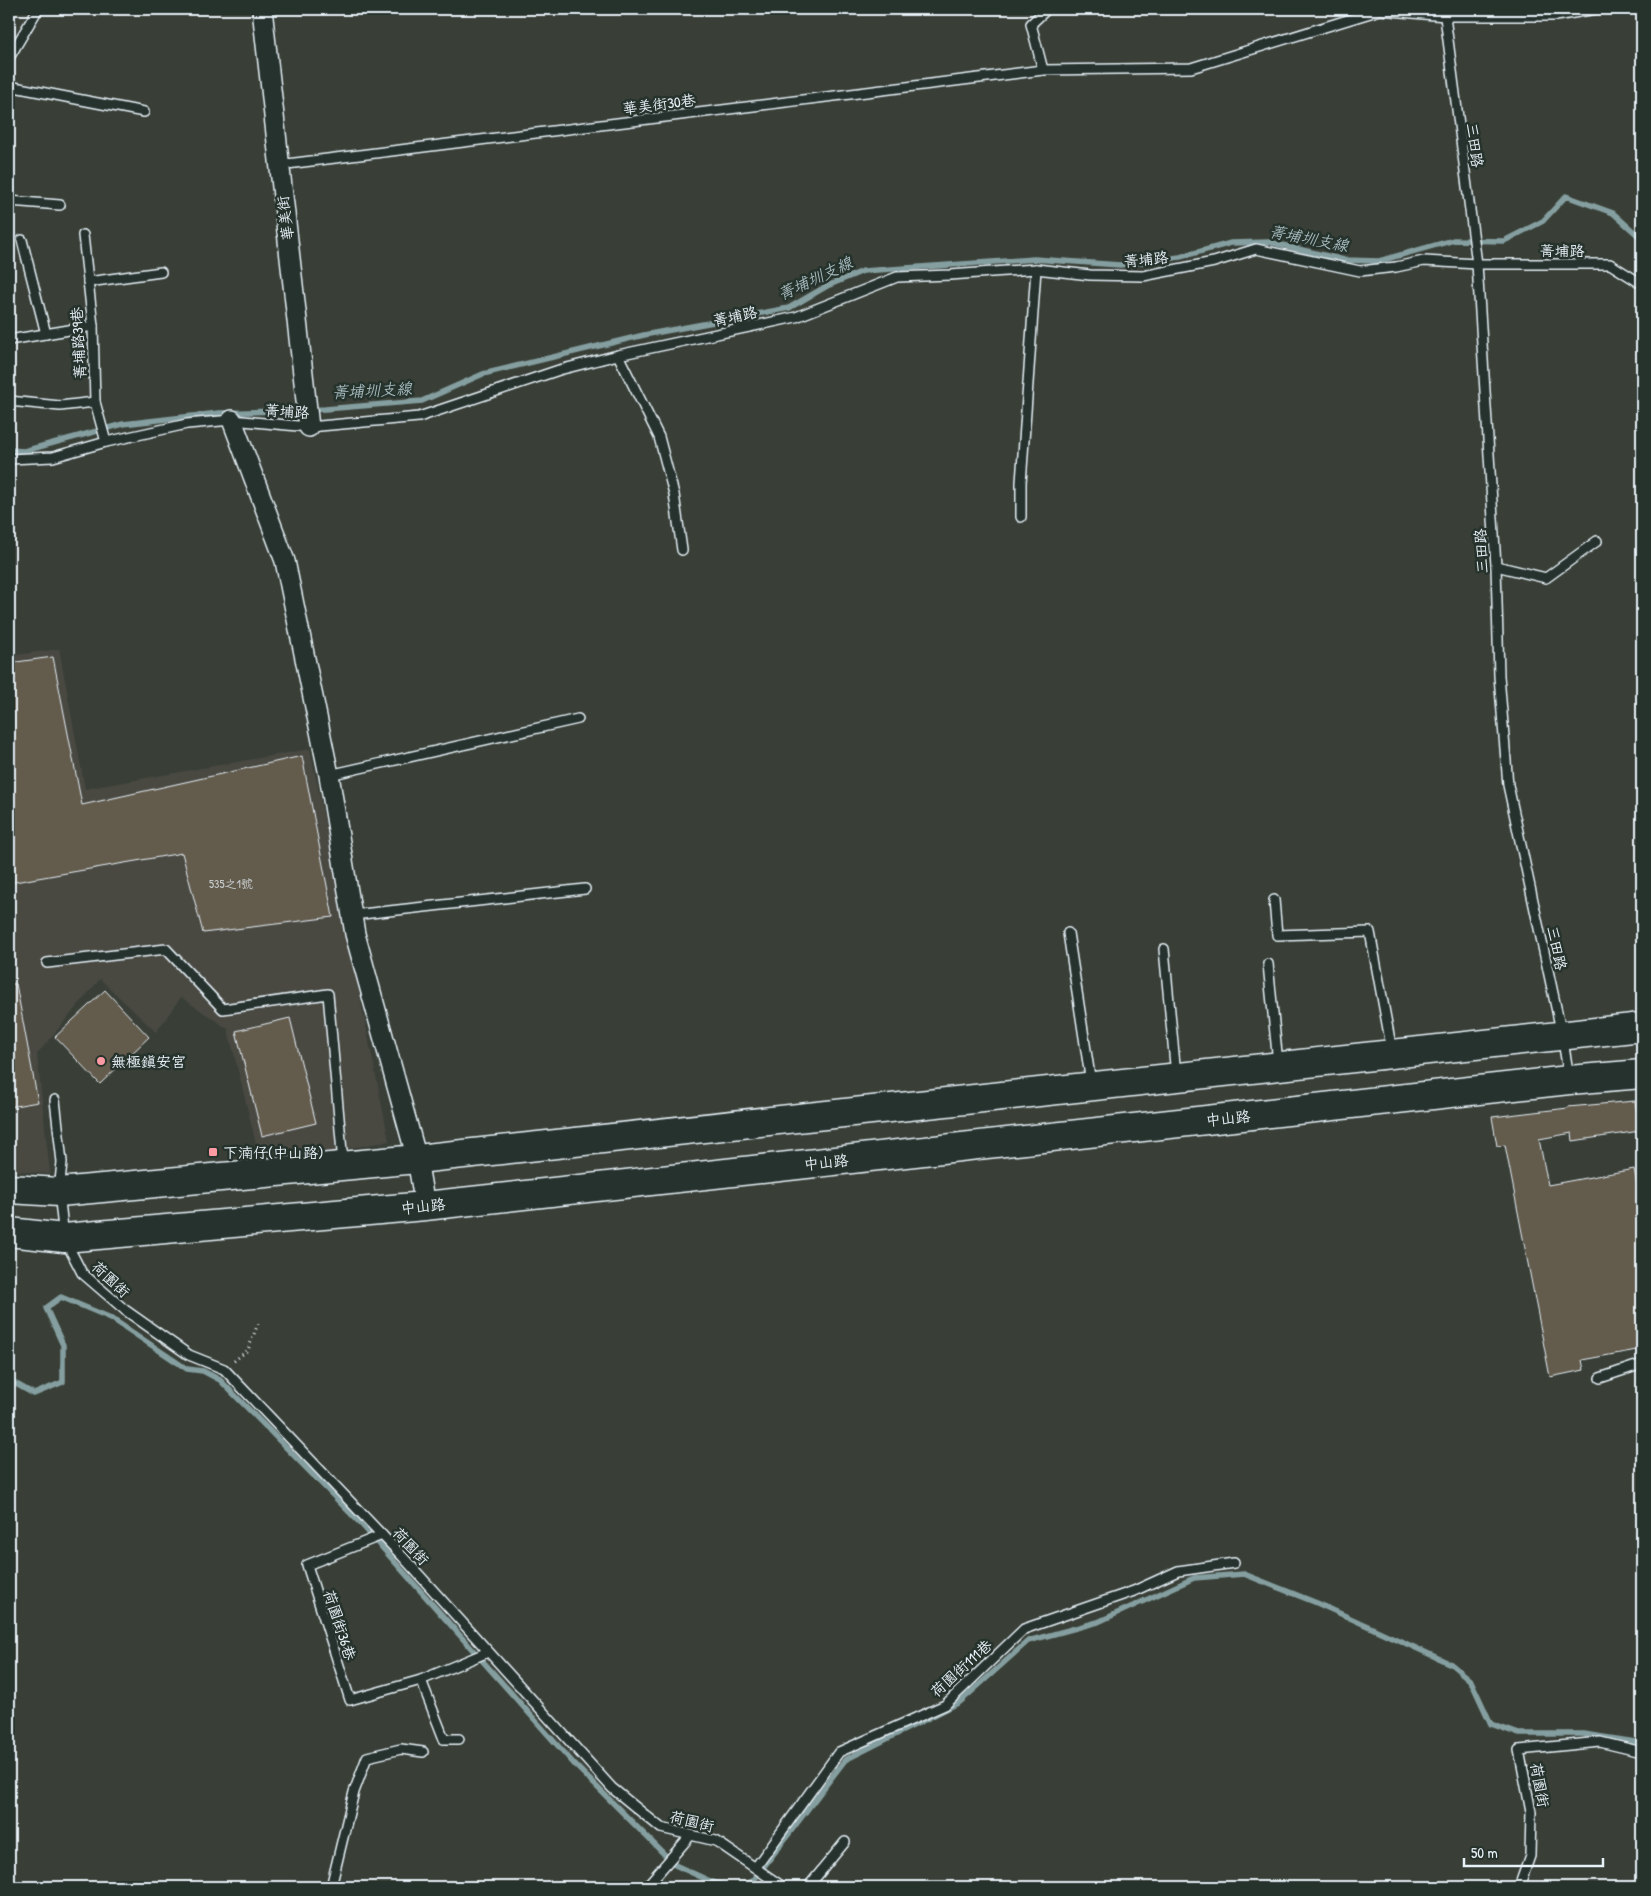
<svg xmlns="http://www.w3.org/2000/svg" width="1651" height="1896" viewBox="0 0 1651 1896" font-family="'Patrick Hand','LXGW WenKai TC',sans-serif">
	<style>
		.built { fill: #494a42 }
		.lines { fill: none; stroke-linecap: round; stroke-linejoin: round }
		.stream { stroke: #859fa1; stroke-width: 5.5 }
		.building { fill: #645b4e; stroke: #e8f1f8 }
		.service-casing { stroke: #e8f1f8; stroke-width: 12 }
		.minor-casing { stroke: #e8f1f8; stroke-width: 22 }
		.primary-casing { stroke: #e8f1f8; stroke-width: 31 }
		.path { stroke: #e8f1f8; stroke-width: 3; stroke-dasharray: 1 4; stroke-linecap: butt }
		.service { stroke: #26332d; stroke-width: 9 }
		.minor { stroke: #26332d; stroke-width: 19 }
		.primary { stroke: #26332d; stroke-width: 28 }
		.poi-dot { fill: #ff9aa2; stroke: #26332d; stroke-width: 2 }
		.labels { text-anchor: middle; dominant-baseline: central; stroke-width: 5; stroke-linejoin: round; paint-order: stroke }
		.number-label { font-size: 12px; fill: #c7ccce }
		.street-label { font-size: 15px; fill: #e8f1f8; stroke: #26332d }
		.poi-label { font-size: 15px; fill: #e8f1f8; stroke: #26332d; text-anchor: start }
		.water-label { font-size: 16px; font-style: italic; fill: #a6babe; stroke: #26332d }
	</style>
	<rect width="100%" height="100%" fill="#393f37"/>
	<filter id="ink" filterUnits="userSpaceOnUse"><feTurbulence type="fractalNoise" baseFrequency=".02" numOctaves="2"/><feDisplacementMap in="SourceGraphic" scale="10" xChannelSelector="R" yChannelSelector="G"/><feConvolveMatrix kernelMatrix="1 2 1 2 8 2 1 2 1" color-interpolation-filters="sRGB"/></filter>
	<g filter="url(#ink)">
		<!-- built -->
		<path class="built" d="M59,649L85,789L310,749L389,1141L261,1164L228,1029L181,997L156,1032L100,979L37,1054L50,1174L9,1170V656Z"/>
		<g class="lines">
			<!-- stream -->
			<g class="stream">
				<path d="M9,450L24,451L123,424L219,413L325,409L422,401L483,374L644,335L789,308L827,286L863,271L1034,259L1120,265L1180,257L1231,243L1269,242L1344,260L1379,261L1454,240L1504,241L1543,221L1566,196L1613,213L1642,239"/>
				<path d="M9,1380L34,1394L63,1382V1345L46,1308L61,1297L111,1318L187,1369L203,1371L220,1380L362,1525L575,1765L675,1865L712,1882L729,1887"/>
				<path d="M735,1887L753,1881L845,1760L960,1702L1028,1641L1098,1622L1194,1578L1244,1574L1317,1603L1451,1664L1471,1681L1491,1724L1519,1734H1583L1642,1743"/>
			</g>
		</g>
		<!-- building -->
		<g class="building">
			<path d="M53,657L82,805L302,756L333,917L203,933L182,853L9,883V663Z"/>
			<path d="M9,984H16L38,1102L9,1107Z"/>
			<path d="M105,990L149,1037L100,1084L55,1037Z"/>
			<path d="M290,1018L316,1123L262,1136L236,1031Z"/>
			<path d="M1635,1101L1640,1131L1573,1141L1572,1133L1539,1139L1548,1185L1634,1169L1642,1209V1349L1582,1360L1584,1370L1550,1377L1505,1145L1497,1146L1492,1117L1568,1108V1107Z"/>
		</g>
		<g class="lines">
			<!-- service casing -->
			<g class="service-casing">
				<g id="service">
					<path d="M1444,9L1477,264L1496,566L1499,676L1508,785L1562,1035L1569,1077"/>
					<path d="M9,58L38,9"/>
					<path d="M1043,70L1031,24L1047,9"/>
					<path d="M9,86L144,112"/>
					<path d="M279,165L1043,70L1191,68L1380,10L1445,16H1556L1596,9"/>
					<path d="M9,201L60,205"/>
					<path d="M83,235L93,326L95,402"/>
					<path d="M22,240L46,334"/>
					<path d="M88,282L161,272"/>
					<path d="M9,340L93,326"/>
					<path d="M618,355L659,437L674,494L682,550"/>
					<path d="M9,401L60,406L95,402L106,442"/>
					<path d="M9,459L53,457L106,442L187,424L232,420L309,427L419,417L559,370L618,355L796,317L897,277L950,275L1036,269L1090,275L1143,276L1214,262L1256,249L1360,271L1396,267L1424,261L1477,264H1610L1642,284"/>
					<path d="M1021,517V483L1036,269"/>
					<path d="M1496,566L1546,578L1597,541"/>
					<path d="M329,775L578,719"/>
					<path d="M1274,900L1277,935L1370,932L1392,1051"/>
					<path d="M353,915L585,889"/>
					<path d="M1068,933L1091,1083"/>
					<path d="M1164,949L1176,1075"/>
					<path d="M47,963L166,949L223,1009L328,994L343,1163"/>
					<path d="M1268,964L1278,1063"/>
					<path d="M55,1100L62,1162L59,1192L64,1238L82,1273L125,1310L189,1355L224,1369L402,1556L612,1788L661,1828L716,1841L783,1887"/>
					<path d="M1600,1378L1642,1364"/>
					<path d="M382,1535L307,1565L350,1700L421,1680L488,1652"/>
					<path d="M421,1680L444,1739H459"/>
					<path d="M756,1867L839,1752L945,1705L1024,1629L1134,1591L1178,1571L1234,1563"/>
					<path d="M331,1887L354,1792L367,1757L401,1749L423,1752"/>
					<path d="M646,1887L690,1836"/>
					<path d="M808,1887L845,1842"/>
					<path d="M1519,1887L1530,1856L1531,1812L1519,1750L1600,1742L1642,1752"/>
				</g>
			</g>
			<!-- minor casing -->
			<g class="minor-casing">
				<g id="minor">
					<path d="M262,9L309,427"/>
					<path d="M232,420L285,561L329,775L355,934L417,1159L425,1206"/>
				</g>
			</g>
			<!-- primary casing -->
			<g class="primary-casing">
				<g id="primary">
					<path d="M9,1189L59,1192L417,1159L1642,1027"/>
					<path d="M9,1232L64,1238L425,1206L1569,1080L1642,1074"/>
				</g>
			</g>
			<!-- path -->
			<path class="path" d="M234,1361L248,1350L259,1321"/>
			<!-- service -->
			<use href="#service" class="service"/>
			<!-- minor -->
			<use href="#minor" class="minor"/>
			<!-- primary -->
			<use href="#primary" class="primary"/>
		</g>
	</g>
	<!-- markers -->
	<g class="poi-dot">
		<circle cx="101" cy="1061" r="5"/>
		<rect x="208" y="1147" width="10" height="10" rx="2.5"/>
	</g>
	<g class="labels">
		<!-- number labels -->
		<g class="number-label">
			<text x="231" y="883">535之1號</text>
		</g>
		<!-- street labels -->
		<g class="street-label">
			<text transform="translate(659 104) rotate(-7)">華美街30巷</text>
			<text transform="translate(1475 145) rotate(82)">三田路</text>
			<text transform="translate(285 218) rotate(-97)">華美街</text>
			<text x="1562" y="250">菁埔路</text>
			<text transform="translate(1146 259) rotate(-6)">菁埔路</text>
			<text transform="translate(735 316) rotate(-12)">菁埔路</text>
			<text transform="translate(78 343) rotate(-93)">菁埔路39巷</text>
			<text transform="translate(287 411) rotate(4)">菁埔路</text>
			<text transform="translate(1481 551) rotate(-93)">三田路</text>
			<text transform="translate(1557 948) rotate(78)">三田路</text>
			<text transform="translate(1228 1118) rotate(-6)">中山路</text>
			<text transform="translate(826 1162) rotate(-6)">中山路</text>
			<text transform="translate(423 1206) rotate(-6)">中山路</text>
			<text transform="translate(111 1279) rotate(43)">荷園街</text>
			<text transform="translate(411 1546) rotate(47)">荷園街</text>
			<text transform="translate(340 1625) rotate(72)">荷園街36巷</text>
			<text transform="translate(961 1668) rotate(-42)">荷園街111巷</text>
			<text transform="translate(1540 1785) rotate(80)">荷園街</text>
			<text transform="translate(692 1821) rotate(14)">荷園街</text>
		</g>
		<!-- poi labels -->
		<g class="poi-label">
			<text x="111" y="1061">無極鎮安宮</text>
			<text x="223" y="1152">下湳仔(中山路)</text>
		</g>
		<!-- water labels -->
		<g class="water-label">
			<text transform="translate(1309 238) rotate(11)">菁埔圳支線</text>
			<text transform="translate(815 278) rotate(-25)">菁埔圳支線</text>
			<text transform="translate(372 390) rotate(-3)">菁埔圳支線</text>
		</g>
	</g>
	<!-- margin -->
	<rect width="1651" height="1896" fill="none" stroke="#26332d" stroke-width="30"/>
	<rect x="15" y="15" width="1621" height="1866" fill="none" stroke="#e8f1f8" stroke-width="2" filter="url(#ink)"/>
	<!-- scale -->
	<path d="M1464 1858v8h139v-8" fill="none" stroke="#e8f1f8" stroke-width="2.5"/>
	<text x="1471" y="1858" font-size="15" fill="#e8f1f8" stroke="#26332d" stroke-width="4" paint-order="stroke">50 m</text>
</svg>
